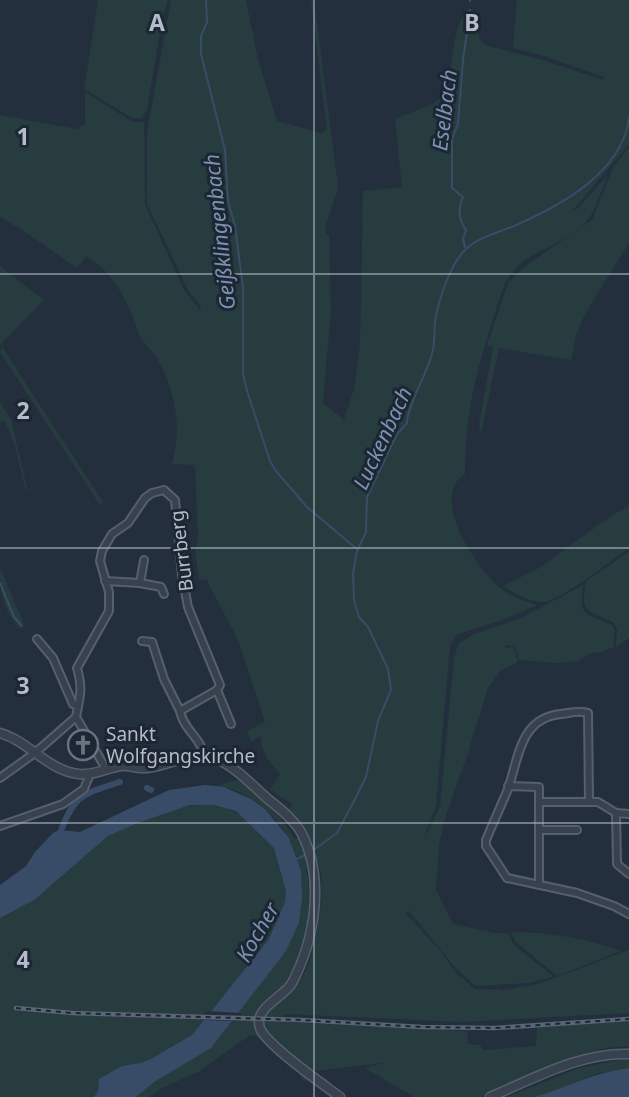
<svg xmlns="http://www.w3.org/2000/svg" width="629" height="1097" viewBox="0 0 629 1097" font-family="'Noto Sans',sans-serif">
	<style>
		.green { fill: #263c3f }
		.water { fill: #394c67 }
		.pier { fill: #242f3e }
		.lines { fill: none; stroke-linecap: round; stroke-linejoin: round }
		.stream { stroke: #394c67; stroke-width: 2 }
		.canal { stroke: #394c67; stroke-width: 6 }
		.minor-casing { stroke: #565f6c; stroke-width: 10 }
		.tertiary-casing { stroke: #565f6c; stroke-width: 11 }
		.minor { stroke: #38414e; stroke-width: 6 }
		.tertiary { stroke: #38414e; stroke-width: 8 }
		.rail-casing { stroke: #5a6575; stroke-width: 4.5 }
		.rail { stroke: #1d2633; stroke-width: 2; stroke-dasharray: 5; stroke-linecap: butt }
		.grid { fill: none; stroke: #b4bcc9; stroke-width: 2; stroke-opacity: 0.55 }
		.labels { text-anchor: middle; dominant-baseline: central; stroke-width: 6; stroke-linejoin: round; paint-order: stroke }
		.street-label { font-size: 19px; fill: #b4bcc9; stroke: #1d2633 }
		.poi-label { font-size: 19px; fill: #b4bcc9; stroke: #1d2633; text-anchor: start }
		.water-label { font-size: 21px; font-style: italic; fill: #7c92b1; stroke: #1d2633 }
		.grid-label { font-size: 23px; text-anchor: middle; font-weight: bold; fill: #b4bcc9; stroke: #1d2633; stroke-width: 6; stroke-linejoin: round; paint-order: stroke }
	</style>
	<rect width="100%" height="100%" fill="#242f3e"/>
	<!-- green -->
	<g class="green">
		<path d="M94,0H168L163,15L147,109L142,118H132L84,89L98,1Z"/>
		<path d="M171,0H246L258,59L277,121L321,133L327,129L312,10L311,0H314L338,186C335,204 326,217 325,235H329L331,311L323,403L344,420L354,389L360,344L363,191L402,187L395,119L432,104L449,92C452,66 451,32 467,10H473L480,40L488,46L543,60L603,80L604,77L544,56L513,48L517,0H629V144L573,210L577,209L608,175C602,188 598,203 591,215C576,240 541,246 520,264C504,278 500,296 494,316C476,372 465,413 465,474C429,497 475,566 498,586C509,596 523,601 537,605L503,620L461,633L456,635L450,646L436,805L423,841L440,807L454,657L459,643L474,634L519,619L583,585C579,621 586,612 612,625L615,631L613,647L601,652L591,653L578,661L555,663L519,660L514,645L505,646L506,649L513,646L518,662L501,670L488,688L467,756L445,818L439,845L436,890L453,924L495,933H508L513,944L554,977L529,983L476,986L458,971L408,910L406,914L439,949L455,972L475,989L504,990L538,984L629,950V1013L462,1022L284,1014L283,1022L467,1031L468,1044L480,1045L483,1050L536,1046L537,1028L589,1023L629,1022V1046L606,1048L564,1061L482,1097H414L365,1068L383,1063L314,1071C301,1061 264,1042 263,1025C261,1005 289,993 300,980C315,962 329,880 317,861L306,868C311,890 311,925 304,947C301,957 297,968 291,977C282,992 251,1008 257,1029C260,1041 297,1066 308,1075L310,1080L306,1082L302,1079L295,1065L256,1036L250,1035L198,1072L162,1088L149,1097H0V918C42,899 70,866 106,838C116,830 133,825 145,820C184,806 214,793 250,822L256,815L289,850L292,845C280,817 246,787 215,786L241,779L279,815L295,839L303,827L289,809L293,805L270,790L280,774C270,764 260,750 261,736L251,742L247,731L265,722L238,640L206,579L199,580L195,551L198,537L195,465L172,464C182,431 176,391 158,360C154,352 146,346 142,339C137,332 135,322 132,314C124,294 105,264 86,257L77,268L21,229L0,217V115L76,129L85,124V92L133,122H144L145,204L184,290L200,310L201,307L188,290L147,204V132Z"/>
		<path d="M629,147V243L585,314L576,335L571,360L499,348L481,434L479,424L493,347L487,345L508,283L524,267L592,220L614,166Z"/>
		<path d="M0,266L44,300L0,345Z"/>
		<path d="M2,347L103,502L100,505L0,352Z"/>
		<path d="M0,402L11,420L28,492L25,488L15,446L4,420L0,421Z"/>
		<path d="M629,506V548C613,559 560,601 544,602C531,603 513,593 503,586L539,568L611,516Z"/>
		<path d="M629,552V638L616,647L617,630L614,623C588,609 580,616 586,581Z"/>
		<path d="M0,568L24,624L20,629C3,608 0,595 0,568Z"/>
		<path d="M511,932C552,932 583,938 621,951L557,976L515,941Z"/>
		<path d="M629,1058V1068L598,1073L576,1083L535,1097H506L579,1068Z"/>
	</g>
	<!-- water -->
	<g class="water">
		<path d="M205,785L224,787L251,799L265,809L289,838L301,871L302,897L299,923L286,951L211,1048L154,1082L136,1097H94L98,1091L99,1079L122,1066L141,1063L151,1059L192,1035L269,939L285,902L286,891L274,848L236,811L214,805H190L140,822L108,836L34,900L0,918V885L26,866L35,852L53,833L59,830L80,832L169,790Z"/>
		<path d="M629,1068V1097H535C567,1087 596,1072 629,1068Z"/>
	</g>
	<!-- pier -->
	<path class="pier" d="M206,1011L242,1013L237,1021L199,1020Z"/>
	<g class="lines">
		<!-- stream -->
		<g class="stream">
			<path d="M206,0L207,22L201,36V54L225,150L228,201L235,226L243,287V375L248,394L270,461L276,471L307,507L358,550"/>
			<path d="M470,1V0"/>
			<path d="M465,247L463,239L466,230C458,219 458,208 463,197L452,188V139L458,124L463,60L470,10"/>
			<path d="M0,583L14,617L22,626"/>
			<path d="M118,779L120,782"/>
			<path d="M312,851L337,833L354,801L366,777L378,721L391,690L388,669L368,627L359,617L354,600L353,573L357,551L366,532L367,497L397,434L407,423C406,409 428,371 432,354C435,344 434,333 435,322C438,301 450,264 466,249C477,238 499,232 514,226C560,206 622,173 629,118"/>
			<path d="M297,859L307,854"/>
		</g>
		<!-- canal -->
		<g class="canal">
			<path d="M147,788L151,790"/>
			<path d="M59,836C74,795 80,795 120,782"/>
		</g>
		<!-- minor casing -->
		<g class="minor-casing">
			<g id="minor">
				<path d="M105,581L140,583L144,560"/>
				<path d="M140,583L161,587L164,594"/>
				<path d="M37,639L53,658L73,704L78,706"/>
				<path d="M142,641L152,642L164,679L180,711"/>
				<path d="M217,690L231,724"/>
				<path d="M106,769L76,717C80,695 83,690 77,668L109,611V592L100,561L102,551L112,534L128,523L145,498L152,493L164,490L175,500L182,575L188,607L220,685L217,690L180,711C183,729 201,738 204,755"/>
				<path d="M0,778L36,752L76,717"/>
				<path d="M508,786L539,787V885"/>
				<path d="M589,801L588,713C579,710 570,713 561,714C520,718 519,757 508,789C501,806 493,823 486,840V846L507,878L577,893L614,906L629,914"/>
				<path d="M539,802H598L616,813L629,814"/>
				<path d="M616,813L617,864L629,874"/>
				<path d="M0,826L63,804L84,789L90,774"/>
				<path d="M539,830H577"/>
			</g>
		</g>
		<!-- tertiary casing -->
		<g class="tertiary-casing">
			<g id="tertiary">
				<path d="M0,733C29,741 48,771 79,774C93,776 107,768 121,766C129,765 138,769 147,768C169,766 193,750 214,758C234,765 253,786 269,800C281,809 295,821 302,834C325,880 315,939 292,983C284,997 253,1008 260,1028C265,1044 324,1085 340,1097"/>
				<path d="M490,1097C533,1079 581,1052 629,1054"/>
			</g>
		</g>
		<!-- minor -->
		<use href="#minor" class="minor"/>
		<!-- tertiary -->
		<use href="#tertiary" class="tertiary"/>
		<!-- rail casing -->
		<g class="rail-casing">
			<path id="rail" d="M16,1008L72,1013L301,1020L422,1027L495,1028L629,1019"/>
		</g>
		<!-- rail -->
		<use href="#rail" class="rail"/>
	</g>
	<!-- grid -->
	<path class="grid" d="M314,0V1097M0,274H629M0,548H629M0,823H629"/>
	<!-- icons -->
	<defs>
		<g id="church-ring" transform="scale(1.575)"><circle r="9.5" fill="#1d2633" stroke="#6b7280" stroke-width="1.5"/><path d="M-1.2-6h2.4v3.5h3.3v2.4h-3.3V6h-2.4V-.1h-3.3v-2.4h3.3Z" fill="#6b7280"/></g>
	</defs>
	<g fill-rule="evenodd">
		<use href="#church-ring" x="83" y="745"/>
	</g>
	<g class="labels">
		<!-- street labels -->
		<g class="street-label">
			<text transform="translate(181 551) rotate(-97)">Burrberg</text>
		</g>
		<!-- poi labels -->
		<g class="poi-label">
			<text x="106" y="734">Sankt<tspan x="106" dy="22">Wolfgangskirche</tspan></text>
		</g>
		<!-- water labels -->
		<g class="water-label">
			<text transform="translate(444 110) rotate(-83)">Eselbach</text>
			<text transform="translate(219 232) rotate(-96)">Geißklingenbach</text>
			<text transform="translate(382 438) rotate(-65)">Luckenbach</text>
			<text transform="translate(257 932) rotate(-60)">Kocher</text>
		</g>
	</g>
	<g class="grid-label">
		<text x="157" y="31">A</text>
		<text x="472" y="31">B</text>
		<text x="23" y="145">1</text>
		<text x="23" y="419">2</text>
		<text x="23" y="694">3</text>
		<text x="23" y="968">4</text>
	</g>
</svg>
